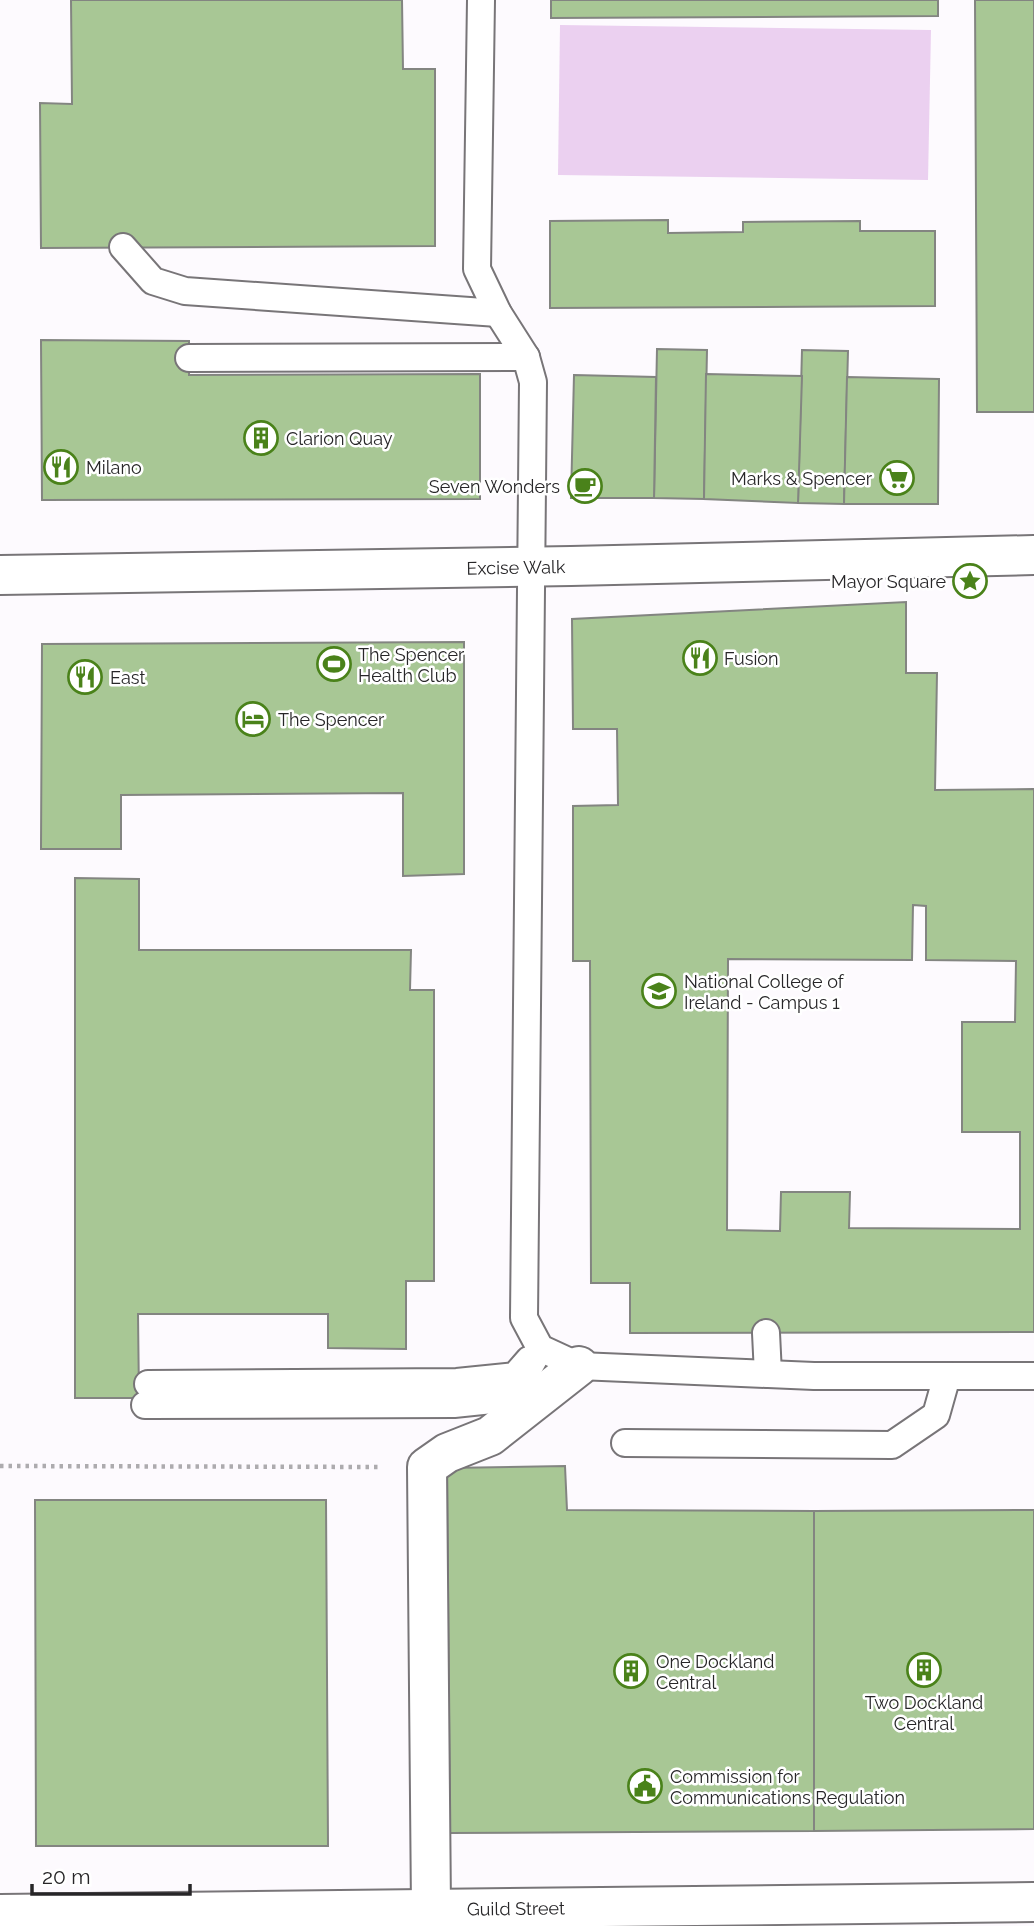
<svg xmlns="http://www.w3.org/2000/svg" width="1034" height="1926" viewBox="0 0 1034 1926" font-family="Raleway,sans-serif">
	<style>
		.green { fill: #ebd0f0 }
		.building { fill: #a8c795; stroke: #838581; stroke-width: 2; fill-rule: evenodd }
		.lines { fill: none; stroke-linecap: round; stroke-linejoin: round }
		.service-casing { stroke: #787578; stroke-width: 30 }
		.pedestrian-casing { stroke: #787578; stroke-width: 42 }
		.tertiary-casing { stroke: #787578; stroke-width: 42 }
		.path { stroke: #adabae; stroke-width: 4.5; stroke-dasharray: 3.5 5; stroke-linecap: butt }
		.service { stroke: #fff; stroke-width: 26 }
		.pedestrian { stroke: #fff; stroke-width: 38 }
		.tertiary { stroke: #fff; stroke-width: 38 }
		.labels { text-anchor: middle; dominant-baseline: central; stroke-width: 5; stroke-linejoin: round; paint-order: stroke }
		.poi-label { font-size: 18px; fill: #272628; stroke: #fff; text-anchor: start }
		.street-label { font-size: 18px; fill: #272628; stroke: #fff }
	</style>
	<rect width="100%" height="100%" fill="#fdfafe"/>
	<!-- green -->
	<path class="green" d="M560,25L931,30L928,180L558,175Z"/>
	<!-- building -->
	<g class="building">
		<path d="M71,0H402L403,69H435V246L41,248L40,103L72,104Z"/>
		<path d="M551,0H938V16L551,18Z"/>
		<path d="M975,0H1034V412H977Z"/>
		<path d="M668,220V233L743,232V222L860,221V231H935V306L550,308V221Z"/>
		<path d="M41,340L189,341V375L480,374V499L42,500Z"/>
		<path d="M657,349L707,350L704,499L654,498Z"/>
		<path d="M802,350L848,351L844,504L798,503Z"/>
		<path d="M706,374L802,376L798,503L704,499Z"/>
		<path d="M574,375L656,377L654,498H571Z"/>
		<path d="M847,377L939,379L938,504H844Z"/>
		<path d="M906,602V673H937L935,790L1034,789V1332L630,1333V1283H591L590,961H573V806L618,805L617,729H573L572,619ZM913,905L926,906V960L1016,961L1015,1022H962V1132H1020V1229L849,1228L850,1192H781L780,1231L727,1230L728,959L912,960Z"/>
		<path d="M464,642V874L403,876V793L121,795V849H41L42,644Z"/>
		<path d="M75,878L139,879V950H411L410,990H434V1281H406V1349L328,1348V1314H138L139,1398H75Z"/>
		<path d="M565,1466L567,1510L814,1511V1831L450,1833L447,1468Z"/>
		<path d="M35,1500H326L328,1846H36Z"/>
		<path d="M1034,1510V1829L814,1831V1511Z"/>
	</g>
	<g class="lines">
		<!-- service casing -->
		<g class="service-casing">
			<g id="service">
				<path d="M481,0L477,269L498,313L526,357L533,382L524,1318L540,1348L579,1366L814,1376H1034"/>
				<path d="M123,247L153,281L185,291L498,313"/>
				<path d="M189,358L526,357"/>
				<path d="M766,1333L768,1374"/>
				<path d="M148,1384L457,1382L515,1376L529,1360"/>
				<path d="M145,1405L454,1404L512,1398L540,1348"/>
				<path d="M625,1443L892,1445L936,1415L947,1376"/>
			</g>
		</g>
		<!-- pedestrian casing -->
		<g class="pedestrian-casing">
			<g id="pedestrian">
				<path id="s1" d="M0,575L571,566L1034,555"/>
				<path d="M431,1908L427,1467L447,1453L490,1436L579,1366"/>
			</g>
		</g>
		<!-- tertiary casing -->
		<g class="tertiary-casing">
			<g id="tertiary">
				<path id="s2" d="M0,1914L1034,1902"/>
			</g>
		</g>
		<!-- path -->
		<path class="path" d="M0,1466L381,1467"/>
		<!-- service -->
		<use href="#service" class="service"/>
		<!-- pedestrian -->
		<use href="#pedestrian" class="pedestrian"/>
		<!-- tertiary -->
		<use href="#tertiary" class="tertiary"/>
	</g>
	<!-- icons -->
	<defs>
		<g id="building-ring" transform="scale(1.75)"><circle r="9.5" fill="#fff" stroke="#4a821a" stroke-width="1.5"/><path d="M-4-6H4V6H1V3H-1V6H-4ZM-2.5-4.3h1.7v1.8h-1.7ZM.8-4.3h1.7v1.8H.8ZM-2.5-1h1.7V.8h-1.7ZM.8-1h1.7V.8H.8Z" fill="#4a821a"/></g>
		<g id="restaurant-ring" transform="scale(1.75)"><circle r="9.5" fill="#fff" stroke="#4a821a" stroke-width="1.5"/><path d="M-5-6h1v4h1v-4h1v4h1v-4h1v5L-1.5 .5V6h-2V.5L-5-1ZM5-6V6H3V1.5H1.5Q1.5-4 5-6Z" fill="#4a821a"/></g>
		<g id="supermarket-ring" transform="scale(1.75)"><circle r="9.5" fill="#fff" stroke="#4a821a" stroke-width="1.5"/><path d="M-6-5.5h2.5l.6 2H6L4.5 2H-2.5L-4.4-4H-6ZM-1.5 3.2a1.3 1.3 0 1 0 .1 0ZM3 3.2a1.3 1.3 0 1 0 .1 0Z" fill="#4a821a"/></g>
		<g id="cafe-ring" transform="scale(1.75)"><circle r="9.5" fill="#fff" stroke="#4a821a" stroke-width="1.5"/><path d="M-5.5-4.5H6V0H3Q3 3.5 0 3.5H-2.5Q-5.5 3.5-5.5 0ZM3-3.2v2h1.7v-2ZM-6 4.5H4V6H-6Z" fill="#4a821a"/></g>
		<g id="sight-ring" transform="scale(1.75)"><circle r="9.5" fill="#fff" stroke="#4a821a" stroke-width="1.5"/><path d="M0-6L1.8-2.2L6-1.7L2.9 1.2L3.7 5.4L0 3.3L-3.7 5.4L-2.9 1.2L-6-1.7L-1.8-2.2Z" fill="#4a821a"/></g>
		<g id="stadium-ring" transform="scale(1.75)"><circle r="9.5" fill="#fff" stroke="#4a821a" stroke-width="1.5"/><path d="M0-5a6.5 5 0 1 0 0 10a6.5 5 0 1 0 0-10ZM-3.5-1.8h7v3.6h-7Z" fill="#4a821a"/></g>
		<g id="hotel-ring" transform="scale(1.75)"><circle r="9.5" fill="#fff" stroke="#4a821a" stroke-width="1.5"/><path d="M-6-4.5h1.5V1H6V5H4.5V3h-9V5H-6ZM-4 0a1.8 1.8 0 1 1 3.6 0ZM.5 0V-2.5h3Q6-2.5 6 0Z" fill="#4a821a"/></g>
		<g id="university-ring" transform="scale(1.75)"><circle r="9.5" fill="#fff" stroke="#4a821a" stroke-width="1.5"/><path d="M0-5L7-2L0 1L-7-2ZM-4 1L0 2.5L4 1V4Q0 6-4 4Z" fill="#4a821a"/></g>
		<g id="civic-ring" transform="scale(1.75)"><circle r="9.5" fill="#fff" stroke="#4a821a" stroke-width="1.5"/><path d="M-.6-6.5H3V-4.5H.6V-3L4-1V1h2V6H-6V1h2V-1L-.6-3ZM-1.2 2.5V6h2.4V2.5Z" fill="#4a821a"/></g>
	</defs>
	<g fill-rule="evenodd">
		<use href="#building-ring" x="261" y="438"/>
		<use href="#restaurant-ring" x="61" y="467"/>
		<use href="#supermarket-ring" x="897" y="478"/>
		<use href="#cafe-ring" x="585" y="486"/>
		<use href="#sight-ring" x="970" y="581"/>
		<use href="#restaurant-ring" x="700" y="658"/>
		<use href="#stadium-ring" x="334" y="664"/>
		<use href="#restaurant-ring" x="85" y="677"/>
		<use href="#hotel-ring" x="253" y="719"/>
		<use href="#university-ring" x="659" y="991"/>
		<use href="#building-ring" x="924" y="1670"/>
		<use href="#building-ring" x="631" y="1671"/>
		<use href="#civic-ring" x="645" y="1786"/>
	</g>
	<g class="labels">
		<!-- poi labels -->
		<g class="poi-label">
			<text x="286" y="438">Clarion Quay</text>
			<text x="86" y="467">Milano</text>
			<text x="872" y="478" text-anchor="end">Marks &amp; Spencer</text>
			<text x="560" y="486" text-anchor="end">Seven Wonders</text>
			<text x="946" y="581" text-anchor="end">Mayor Square</text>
			<text x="358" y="654">The Spencer<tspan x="358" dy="21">Health Club</tspan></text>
			<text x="724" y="658">Fusion</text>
			<text x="110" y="677">East</text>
			<text x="278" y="719">The Spencer</text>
			<text x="684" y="981">National College of<tspan x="684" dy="21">Ireland - Campus 1</tspan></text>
			<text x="656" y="1661">One Dockland<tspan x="656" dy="21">Central</tspan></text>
			<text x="924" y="1702" text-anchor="middle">Two Dockland<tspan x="924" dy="21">Central</tspan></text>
			<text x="670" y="1776">Commission for<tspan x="670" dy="21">Communications Regulation</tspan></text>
		</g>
		<!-- street labels -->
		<g class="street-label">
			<text stroke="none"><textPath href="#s1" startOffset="516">Excise Walk</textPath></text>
			<text stroke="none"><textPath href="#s2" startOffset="516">Guild Street</textPath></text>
		</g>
	</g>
	<!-- scale -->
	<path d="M32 1884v10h158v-10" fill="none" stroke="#272628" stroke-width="3.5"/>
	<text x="42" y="1884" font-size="21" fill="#272628" stroke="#ffffff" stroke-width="5" paint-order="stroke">20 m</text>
</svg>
